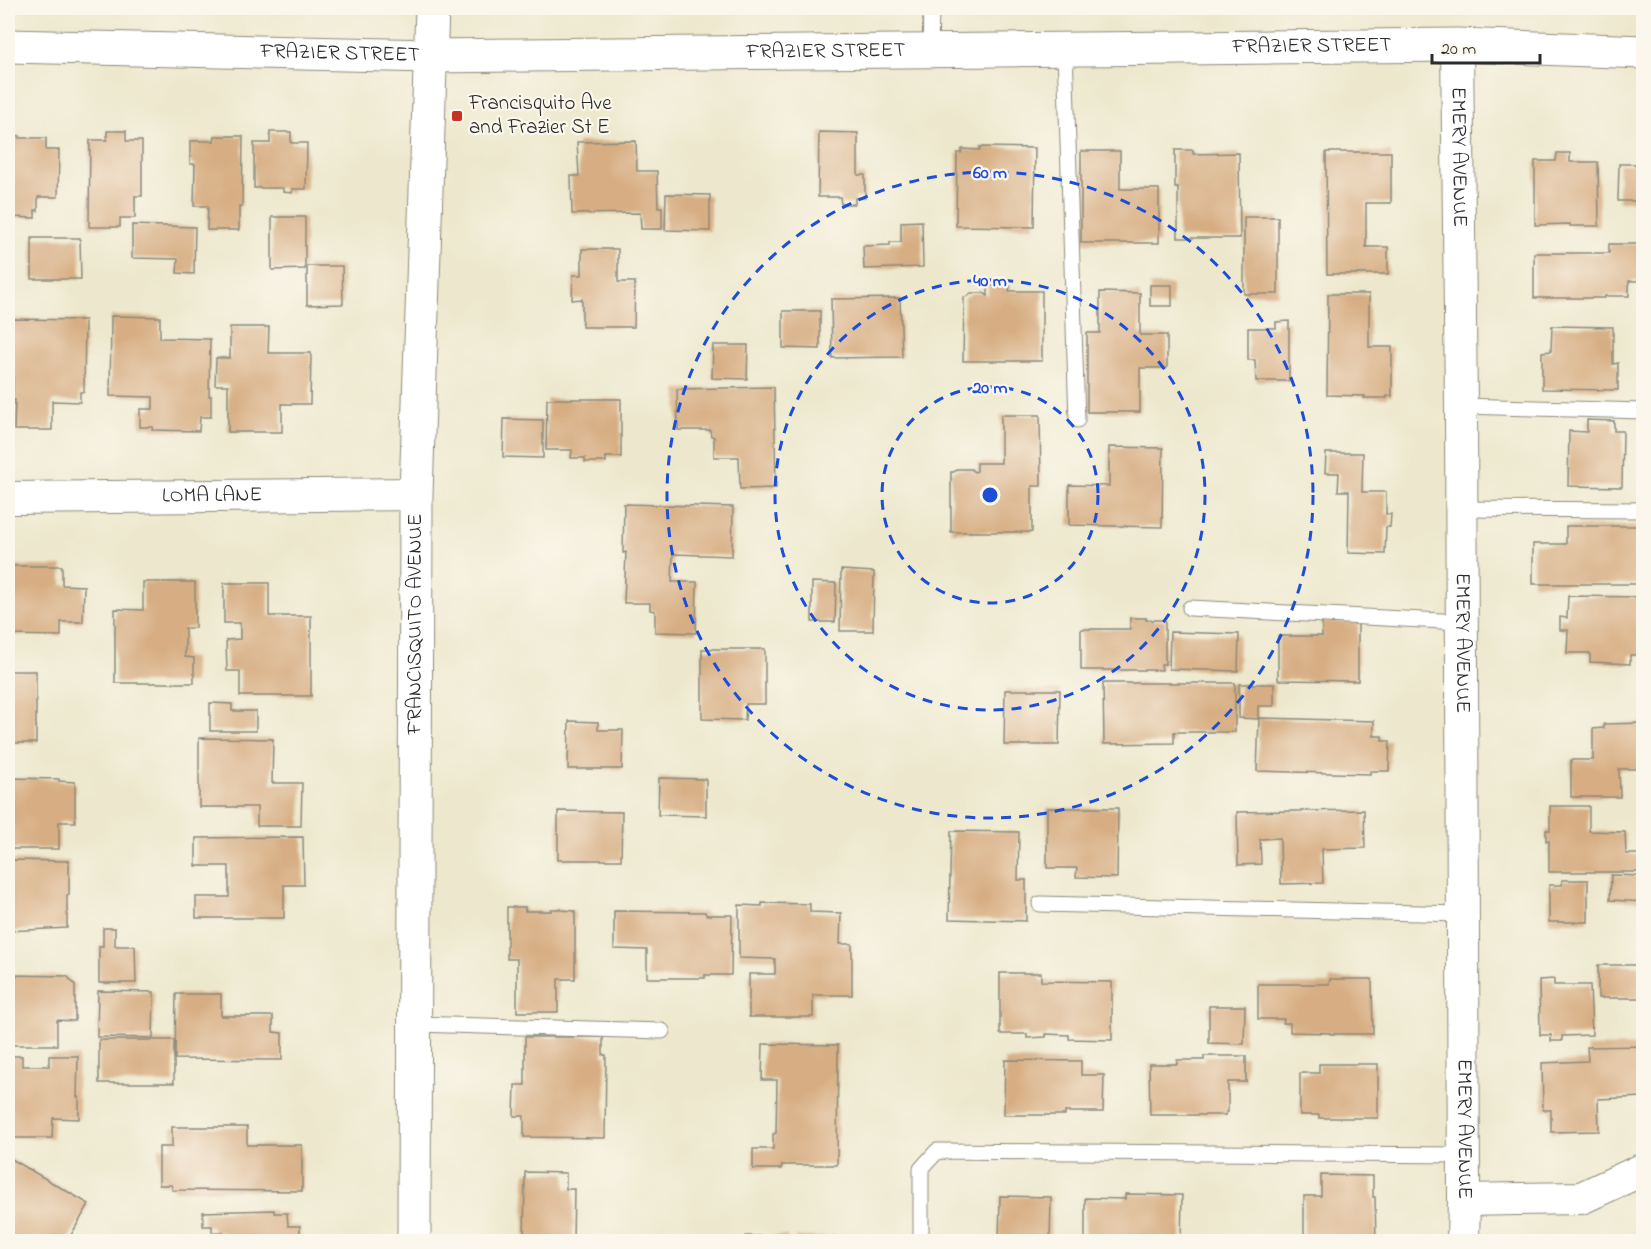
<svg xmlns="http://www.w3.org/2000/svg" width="1651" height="1249" viewBox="0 0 1651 1249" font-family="'Indie Flower',sans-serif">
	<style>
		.building { fill: #d7ae83 }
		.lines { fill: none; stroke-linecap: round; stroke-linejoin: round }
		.lane-casing { stroke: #8c8a7c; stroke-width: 17 }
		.street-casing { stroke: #8c8a7c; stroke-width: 34 }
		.secondary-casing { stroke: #8c8a7c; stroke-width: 35 }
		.lane { stroke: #fff; stroke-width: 15 }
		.street { stroke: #fff; stroke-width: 32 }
		.secondary { stroke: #fff; stroke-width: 33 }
		.ring { fill: none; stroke: #1d4ed8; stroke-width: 3; stroke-dasharray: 10 8 }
		.poi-dot { fill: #c8321e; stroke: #fbf7ec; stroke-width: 2 }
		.labels { text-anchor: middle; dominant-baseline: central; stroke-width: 4.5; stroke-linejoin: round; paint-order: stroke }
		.street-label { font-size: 21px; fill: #2b2b2b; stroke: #fbf7ec }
		.poi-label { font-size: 21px; fill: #2b2b2b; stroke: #fbf7ec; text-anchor: start }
		.centre { fill: #1d4ed8; stroke: #fbf7ec; stroke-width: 3 }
		.ring-label { font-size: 18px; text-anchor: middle; font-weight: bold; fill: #1d4ed8; stroke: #fbf7ec; stroke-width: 4.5; stroke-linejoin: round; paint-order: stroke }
	</style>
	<rect width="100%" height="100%" fill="#fbf7ec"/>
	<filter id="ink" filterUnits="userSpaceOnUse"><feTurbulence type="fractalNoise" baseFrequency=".0167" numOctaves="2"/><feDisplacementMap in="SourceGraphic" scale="12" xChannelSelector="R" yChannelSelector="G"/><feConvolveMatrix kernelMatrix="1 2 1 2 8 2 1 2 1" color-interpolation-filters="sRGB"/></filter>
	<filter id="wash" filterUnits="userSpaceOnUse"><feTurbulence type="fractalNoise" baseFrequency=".008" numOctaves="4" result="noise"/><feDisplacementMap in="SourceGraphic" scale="24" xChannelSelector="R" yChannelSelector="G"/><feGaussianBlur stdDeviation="1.35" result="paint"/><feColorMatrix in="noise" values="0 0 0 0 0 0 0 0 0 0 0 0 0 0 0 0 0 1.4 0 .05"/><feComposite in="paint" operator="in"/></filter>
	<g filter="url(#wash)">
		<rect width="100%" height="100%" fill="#ede8cd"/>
		<g id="blocks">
			<!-- building -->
			<g class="building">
				<path d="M107,131H126V141H142V196H135V218H120V227H89L90,140H107Z"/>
				<path d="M270,132H291V143H307L306,189H292V193L283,192V188H254V143H270Z"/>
				<path d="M819,132L858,133V175H865V198H855V204H841L840,197H818Z"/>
				<path d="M12,135L20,136L19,138H46V150H59L58,197H38V211L35,210V218L9,217V211H8V137H12Z"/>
				<path d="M215,136H243L242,206H239V230H207L208,206H194L195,164H190V141H214Z"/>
				<path d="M636,141L637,171H657L658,207H662V229H641L640,213L572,214L571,176H579L577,142Z"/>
				<path d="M980,147L1035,148L1034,227L956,226L957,153H961L962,149L980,150Z"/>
				<path d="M1175,150H1193V154L1239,153L1240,238H1178V188H1175Z"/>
				<path d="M1081,151H1120V189H1159V243H1081Z"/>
				<path d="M1326,152H1391V203H1366V247H1388V274H1327Z"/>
				<path d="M1557,153H1570V162H1598L1599,226H1570V224L1535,225V161H1556Z"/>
				<path d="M1619,164H1644V201H1618Z"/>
				<path d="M666,194L710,195V231L665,230Z"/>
				<path d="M272,217H305V269L272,270Z"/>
				<rect x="1244" y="217" width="34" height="77"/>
				<path d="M922,221L923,267L864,269L863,246L890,245V242H901V222Z"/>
				<path d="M132,225L195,227L194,274L177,273L178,259L132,258Z"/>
				<path d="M32,238H80L81,279H32Z"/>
				<path d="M1609,244H1644V281H1629V296H1605V298H1534V253H1609Z"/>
				<path d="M582,249H618V282H635L634,327H582V299L572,300L573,275H582Z"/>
				<path d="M307,266H342L343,304L307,305Z"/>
				<rect x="1150" y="285" width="22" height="21"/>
				<path d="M988,286H1010L1009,291H1042V361H963L964,297L968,296L971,293H984L988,296Z"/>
				<path d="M1100,292L1140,293V335H1167V368H1140V412H1087V333H1100Z"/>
				<path d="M1328,294H1369V347H1392V396H1387V398H1364L1365,396L1327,395Z"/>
				<path d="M900,298L902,357L832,358L831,299Z"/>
				<path d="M783,311H820V349L783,348Z"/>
				<path d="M111,316L160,317V338L210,339L209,396H211V417H200L199,431L152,430L153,427H140V409H153V397L110,396Z"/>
				<path d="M8,319L85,320L84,392H80V402L52,401V430H14L15,400H8V389L13,390V357H8Z"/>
				<path d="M1289,321V381H1256L1255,360H1248V328H1276V322Z"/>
				<path d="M1552,326L1613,327V364L1618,363V390L1542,389V352L1551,351Z"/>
				<path d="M230,327H269L268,353H311L310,404H282V432H228V385H215L216,358H230Z"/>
				<path d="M713,345H748L747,379L712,378Z"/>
				<path d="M774,387L776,488L740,489L739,457H714V437L711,436L710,430H678L677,389Z"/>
				<path d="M547,399H621V457H606V462H585V458H571L572,450H546Z"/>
				<path d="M1001,415H1040L1041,486H1032V532H951V472H954L957,469H971L974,472L977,471V463H1001Z"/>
				<path d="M504,419L543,420V458L503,457Z"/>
				<path d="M1587,420L1614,421V431H1623L1622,487L1568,486L1569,431L1587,432Z"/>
				<path d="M1109,447L1163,448L1162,527L1069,525V485L1109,486Z"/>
				<path d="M1326,453H1363L1362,492H1386V514H1391L1390,527H1386L1385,554L1348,553L1349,491H1338L1339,473H1325Z"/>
				<path d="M1642,465H1644V489H1641Z"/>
				<path d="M624,504L733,507L732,556L673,554L672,582H697L696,633L655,632V611L650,610V603H624L626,552L623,553Z"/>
				<path d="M1566,526H1644V584H1533V544H1566Z"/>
				<path d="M8,566H62V585L84,586L83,622H61V636L8,635Z"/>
				<path d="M841,570L874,572L873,631H840Z"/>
				<path d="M143,582H195V628H185V657L194,658V683H115V609L143,610Z"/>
				<path d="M812,582L836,583L835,622H812Z"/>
				<path d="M224,583H269V616H311V696H240V671H227L226,640L240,639V623H224Z"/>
				<path d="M1568,596L1644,597V655H1630V664L1590,662V653H1567L1568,630H1560V617L1567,618Z"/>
				<path d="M1130,618H1146V620H1165V664H1161L1162,670H1081V629H1130Z"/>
				<path d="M1322,622H1358V681L1278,680V636H1322Z"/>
				<path d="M1170,632L1239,634L1238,671L1169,669Z"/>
				<path d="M702,649H765V704H746L745,720L702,719Z"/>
				<rect x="8" y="671" width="28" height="72"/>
				<path d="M1103,683H1235V732H1174V743L1104,744Z"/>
				<path d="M1239,684H1274V706H1258V719L1239,718Z"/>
				<path d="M1005,690H1060L1059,745H1004Z"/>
				<path d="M210,703L232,704V711H256V731H210Z"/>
				<path d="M1259,718L1374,721V736H1382V741H1390L1389,771H1370V774L1257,771Z"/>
				<path d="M569,721L598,722V730H623L622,769H568Z"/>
				<path d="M1644,723V778H1640L1639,769H1619L1620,797H1571V760H1593V729L1604,728V724Z"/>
				<path d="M199,738L273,739L272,783H302L301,826H257V807H199Z"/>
				<path d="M8,778L59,779V781L75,782V822H59V849H8Z"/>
				<path d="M659,778L706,779V816L658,815Z"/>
				<path d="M1550,806H1589V831L1625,832L1626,854H1644V872H1549V841H1546V830H1550Z"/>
				<path d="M1047,808H1118L1117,878L1076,877L1077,868H1047Z"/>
				<path d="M1364,810L1365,848L1322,849L1323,883L1281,884L1280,838L1260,839L1261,864L1238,865L1237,812Z"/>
				<path d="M558,811L622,812L621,860H558Z"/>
				<path d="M951,831L1019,832L1018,880H1026V921L949,919Z"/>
				<path d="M303,837L304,885H284V918H196V897H229V866H196V838Z"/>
				<path d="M8,860L69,861V895H67V928L8,931Z"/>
				<path d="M1611,875L1644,876V902L1610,900Z"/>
				<path d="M1562,880H1588V922H1549V885H1562Z"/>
				<path d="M762,903L810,904V912L841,913L840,944H852V995H813V1017H749V974H775V959L739,958V905L762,906Z"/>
				<path d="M507,907H525V911H551V909H561V910L575,911V979H558V1012H517V959H507Z"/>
				<path d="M614,911L705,912L706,915H732L731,975H705V978H647V950L614,949Z"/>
				<path d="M103,928H115V946H135L136,983H99V946H103Z"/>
				<path d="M1598,965H1642L1641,998H1598Z"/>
				<path d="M1000,973H1041V981L1112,982V1040L1069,1039V1035L1046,1034V1037L1027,1038V1034H1000Z"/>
				<path d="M8,975L67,976L75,985V1021L57,1020V1045H8Z"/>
				<path d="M1330,979H1372L1373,1034H1330V1033L1290,1032V1023H1283L1284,1019H1258V984H1329Z"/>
				<path d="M1554,979V985H1590L1592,1035L1562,1036V1041H1551V1035H1540L1539,980Z"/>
				<path d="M98,991L154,992L153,1038L97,1037Z"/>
				<path d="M176,994H221V1016H273V1032L282,1033V1060L175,1059Z"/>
				<path d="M1209,1006H1245L1244,1044L1209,1043Z"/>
				<path d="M525,1037H603V1055H606L605,1138L524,1137V1116H514L515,1085H525Z"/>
				<rect x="99" y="1040" width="75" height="43"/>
				<path d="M763,1044L838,1045L837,1165H782L781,1169H753V1149H773V1134L776,1133L777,1080H762Z"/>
				<path d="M1644,1046V1097L1598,1099L1599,1131L1551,1132V1110H1543L1542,1063L1588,1061L1587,1047Z"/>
				<path d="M8,1056H22V1066H49V1056H78L77,1097H79V1119L53,1118L52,1138H8Z"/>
				<path d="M1204,1056H1246V1082H1228V1112H1226V1115H1150L1149,1064H1177V1060H1204Z"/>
				<path d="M1005,1060L1081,1061V1075H1104L1103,1112H1065V1115H1004Z"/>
				<path d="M1319,1064H1378V1118H1319V1115H1300V1073H1319Z"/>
				<path d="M172,1127H247V1145H302V1191L172,1190V1185H159V1147H172Z"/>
				<path d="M8,1157L89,1204L67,1242H8Z"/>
				<path d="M525,1172L566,1173V1189H574L573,1242H524Z"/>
				<path d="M1321,1175L1373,1176V1197H1375L1376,1242H1304V1196H1321Z"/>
				<path d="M1125,1194L1182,1195L1181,1242H1085V1198L1125,1199Z"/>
				<path d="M1000,1196L1051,1197L1050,1242H999Z"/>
				<path d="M274,1210V1213H287L288,1226H300V1239H298V1242H231V1236H224L223,1232H212V1226H203V1212Z"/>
				<rect x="746" y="1236" width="41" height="6"/>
				<rect x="796" y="1237" width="50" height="5"/>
			</g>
		</g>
	</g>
	<g filter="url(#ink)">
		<use href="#blocks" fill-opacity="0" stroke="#8c8a7c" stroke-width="1.5"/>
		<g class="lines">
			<!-- lane casing -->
			<g class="lane-casing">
				<g id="lane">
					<path d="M1065,49L1077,420"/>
					<path d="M930,51L931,8"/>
					<path d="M1461,406L1644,411"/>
					<path d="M1461,509L1644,510"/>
					<path d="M1190,608L1461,622"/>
					<path d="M1040,904L1462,914"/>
					<path d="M415,1024L662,1031"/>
					<path d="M921,1242V1169L937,1151L1464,1155"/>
				</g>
			</g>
			<!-- street casing -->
			<g class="street-casing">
				<g id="street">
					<path id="s1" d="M1457,45L1461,406L1464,1200L1463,1242"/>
					<path id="s2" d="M8,498L416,494"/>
					<path d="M1464,1200L1581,1198L1644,1169"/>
				</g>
			</g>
			<!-- secondary casing -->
			<g class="secondary-casing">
				<g id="secondary">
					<path id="s3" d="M8,46L431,56L1457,45L1644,52"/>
					<path id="s4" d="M414,1242L416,494L432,8"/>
				</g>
			</g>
			<!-- lane -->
			<use href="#lane" class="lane"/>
			<!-- street -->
			<use href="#street" class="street"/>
			<!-- secondary -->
			<use href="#secondary" class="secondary"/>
		</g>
	</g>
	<!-- distance rings -->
	<g class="ring">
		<circle cx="990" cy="495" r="108"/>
		<circle cx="990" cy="495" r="215"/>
		<circle cx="990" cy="495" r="323"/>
	</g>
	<!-- markers -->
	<rect class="poi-dot" x="451" y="110" width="12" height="12" rx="3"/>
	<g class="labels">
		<!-- street labels -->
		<g class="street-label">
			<text stroke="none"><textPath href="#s3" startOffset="1304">FRAZIER STREET</textPath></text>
			<text stroke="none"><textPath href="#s3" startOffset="818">FRAZIER STREET</textPath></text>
			<text stroke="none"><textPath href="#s3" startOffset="332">FRAZIER STREET</textPath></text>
			<text stroke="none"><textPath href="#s1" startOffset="112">EMERY AVENUE</textPath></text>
			<text stroke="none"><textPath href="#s2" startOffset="204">LOMA LANE</textPath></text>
			<text stroke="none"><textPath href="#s4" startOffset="618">FRANCISQUITO AVENUE</textPath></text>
			<text stroke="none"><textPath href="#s1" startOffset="598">EMERY AVENUE</textPath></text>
			<text stroke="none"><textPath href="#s1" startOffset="1084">EMERY AVENUE</textPath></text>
		</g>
		<!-- poi labels -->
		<g class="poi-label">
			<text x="469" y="104">Francisquito Ave<tspan x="469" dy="24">and Frazier St E</tspan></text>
		</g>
	</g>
	<circle cx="990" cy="495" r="9" class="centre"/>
	<g class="ring-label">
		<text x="990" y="178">60 m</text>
		<text x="990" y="286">40 m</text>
		<text x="990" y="393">20 m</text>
	</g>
	<!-- margin -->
	<rect width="1651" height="1249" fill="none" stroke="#fbf7ec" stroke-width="30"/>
	<!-- scale -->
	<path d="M1432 54v9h108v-9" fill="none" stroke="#2b2b2b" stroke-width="3"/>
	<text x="1441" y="54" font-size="18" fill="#2b2b2b" stroke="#fbf7ec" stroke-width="4.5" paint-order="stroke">20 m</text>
</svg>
